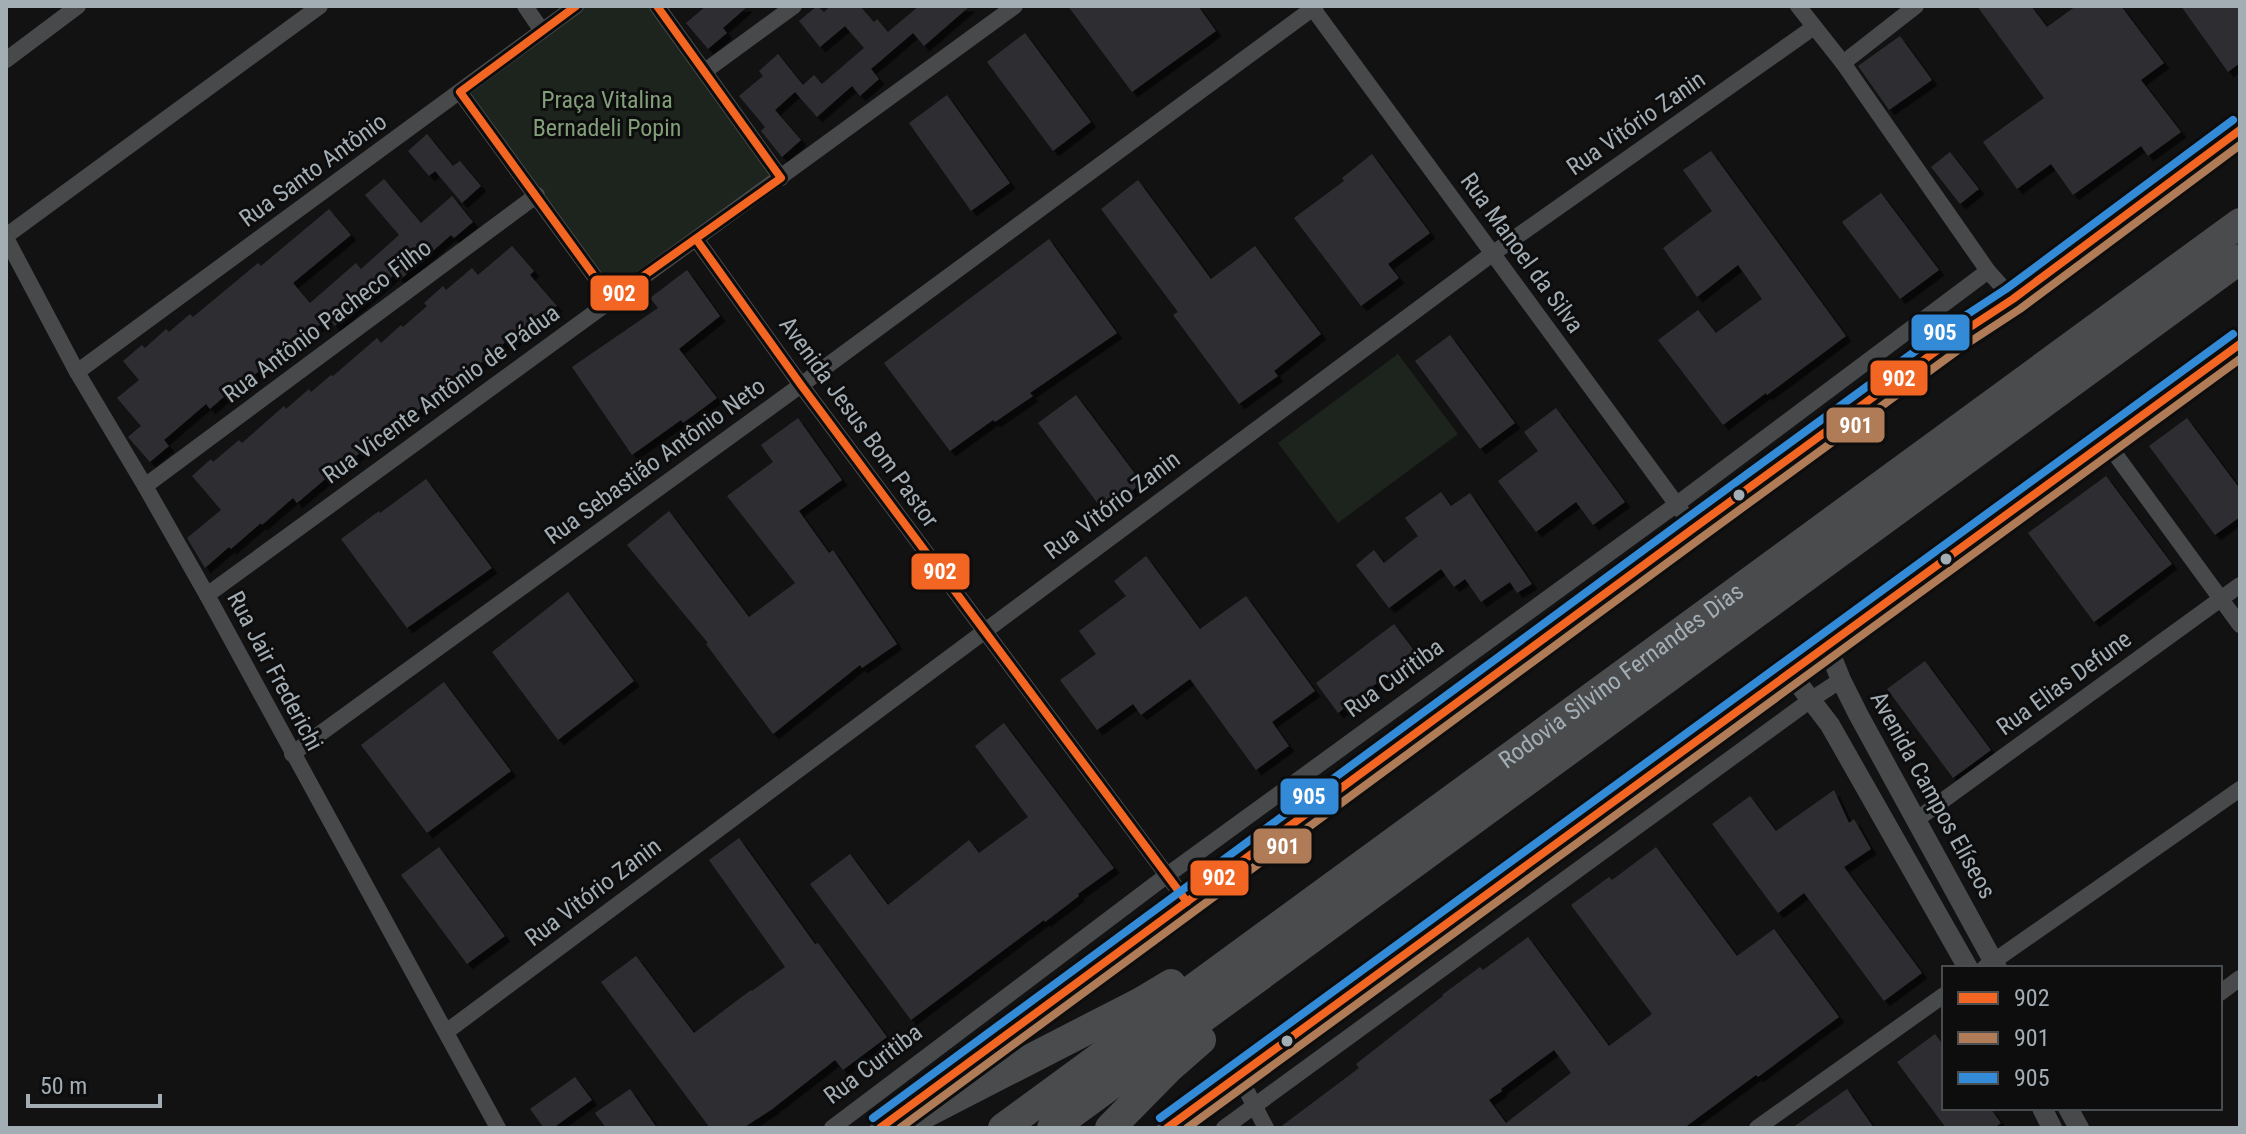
<svg xmlns="http://www.w3.org/2000/svg" width="2246" height="1134" viewBox="0 0 2246 1134" font-family="'Roboto Condensed',sans-serif">
	<style>
		.green { fill: #1d231d }
		.building { fill: #2e2f31; fill-rule: evenodd; filter: url(#shadow) }
		.lines { fill: none; stroke-linecap: round; stroke-linejoin: round }
		.minor { stroke: #47494b; stroke-width: 16 }
		.tertiary { stroke: #47494b; stroke-width: 20 }
		.motorway { stroke: #494b4d; stroke-width: 30 }
		.bus-1-casing { stroke: #0d0d0e; stroke-width: 14 }
		.bus-2-casing { stroke: #0d0d0e; stroke-width: 14 }
		.bus-3-casing { stroke: #0d0d0e; stroke-width: 14 }
		.bus-1 { stroke: #f26522; stroke-width: 8 }
		.bus-2 { stroke: #b07c57; stroke-width: 8 }
		.bus-3 { stroke: #338bd7; stroke-width: 8 }
		.bus-dot { fill: #a3adb4; stroke: #0d0d0e; stroke-width: 3 }
		.labels { text-anchor: middle; dominant-baseline: central; stroke-width: 6; stroke-linejoin: round; paint-order: stroke }
		.park-label { font-size: 24px; fill: #839f7a; stroke: #0d0d0e }
		.street-label { font-size: 24px; fill: #a3adb4; stroke: #0d0d0e }
		.line-badge { stroke: #0d0d0e; stroke-width: 3 }
		.badge-label { font-size: 22px; text-anchor: middle; font-weight: bold; fill: #fff }
	</style>
	<defs>
		<filter id="shadow"><feDropShadow dx="5.5" dy="5.5" stdDeviation="0" flood-color="#0009"/></filter>
	</defs>
	<rect width="100%" height="100%" fill="#121213"/>
	<!-- green -->
	<g class="green">
		<path d="M576,6H657L781,178L611,299L460,92Z"/>
		<path d="M1398,354L1458,434L1338,523L1278,443Z"/>
	</g>
	<!-- building -->
	<g class="building">
		<path d="M706,6H748L723,28L727,33L708,49L686,23Z"/>
		<path d="M817,6L824,12L830,6H860L874,22L877,19L888,32L919,6H970L924,46L913,33L871,69L879,79L860,96L852,86L817,117L795,92L775,110L801,140L782,157L761,131L765,127L739,96L763,76L759,71L778,54L803,85L814,75L822,84L864,48L845,26L820,47L799,21Z"/>
		<path d="M1068,6H1198L1216,31L1132,92Z"/>
		<path d="M1977,6H2031L2047,27L2076,6H2121L2164,63L2141,80L2181,132L2148,156L2141,146L2073,195L2051,164L2017,189L1983,142L2044,98Z"/>
		<path d="M2181,6H2240V63L2228,72Z"/>
		<path d="M1025,33L1091,122L1053,151L987,62Z"/>
		<path d="M1900,36L1932,80L1889,110L1858,66Z"/>
		<path d="M947,95L1010,183L971,211L909,123Z"/>
		<path d="M427,134L453,166L460,161L481,186L462,203L435,171L429,176L408,151Z"/>
		<path d="M1711,151L1846,336L1767,395L1766,393L1723,425L1658,340L1698,310L1716,333L1762,299L1738,265L1697,297L1663,248L1712,211L1683,170Z"/>
		<path d="M1950,152L1979,189L1960,204L1931,167Z"/>
		<path d="M1372,154L1430,233L1388,264L1399,278L1361,306L1294,218L1344,181L1342,178Z"/>
		<path d="M384,179L421,223L452,196L473,222L454,238L451,235L400,280L395,274L335,326L328,318L261,373L259,371L237,390L235,387L210,409L206,404L164,440L169,446L150,462L128,437L141,426L117,398L139,380L123,361L142,345L145,348L166,329L169,332L190,314L193,317L258,263L261,266L329,209L351,235L293,283L310,303L356,263L361,269L399,235L365,195Z"/>
		<path d="M1138,180L1211,279L1255,246L1321,334L1274,371L1278,376L1239,404L1173,315L1178,312L1101,209Z"/>
		<path d="M1881,193L1939,270L1900,299L1842,222Z"/>
		<path d="M1049,239L1117,333L1030,393L1033,396L995,422L993,420L950,451L884,363Z"/>
		<path d="M512,246L534,271L530,275L557,306L513,342L510,338L469,373L466,370L439,394L437,392L398,430L392,424L344,467L342,465L297,503L293,498L262,525L261,523L231,549L229,547L205,568L187,538L221,510L192,476L211,459L213,462L239,440L242,443L284,406L286,409L309,389L311,392L331,375L333,376L377,338L381,343L401,325L403,327L427,306L424,303L443,286L446,290L472,268L478,275Z"/>
		<path d="M687,270L720,316L679,349L717,398L683,423L681,420L632,455L572,367L658,308L650,298Z"/>
		<path d="M1450,335L1515,423L1480,449L1415,361Z"/>
		<path d="M1076,395L1142,483L1104,512L1038,423Z"/>
		<path d="M1556,408L1625,502L1593,525L1576,502L1536,532L1498,481L1538,451L1524,432Z"/>
		<path d="M798,418L842,480L799,511L829,553L833,550L897,644L862,668L860,665L773,734L706,644L708,643L627,545L669,511L749,617L795,583L727,496L773,462L761,445Z"/>
		<path d="M2187,418L2240,489V517L2215,535L2149,446Z"/>
		<path d="M2106,476L2172,564L2094,622L2028,533Z"/>
		<path d="M426,479L492,568L407,628L341,539L379,511L380,513Z"/>
		<path d="M1441,492L1451,506L1470,493L1532,584L1517,593L1510,582L1481,602L1465,579L1454,587L1441,569L1389,608L1356,565L1374,550L1384,563L1418,536L1405,518Z"/>
		<path d="M1146,556L1200,629L1246,596L1315,691L1272,722L1289,746L1256,770L1190,679L1141,715L1133,704L1097,730L1060,680L1096,654L1079,631L1126,596L1114,581Z"/>
		<path d="M568,592L634,681L558,740L492,652Z"/>
		<path d="M1394,624L1416,653L1338,713L1316,683Z"/>
		<path d="M1925,661L1991,750L1953,778L1887,689Z"/>
		<path d="M444,682L511,771L427,833L361,745Z"/>
		<path d="M1004,723L1114,868L1078,894L1079,896L1045,922L1044,920L911,1020L810,884L850,854L888,905L969,840L979,853L1028,817L975,746Z"/>
		<path d="M1834,790L1849,823L1854,819L1871,849L1844,867L1922,973L1884,1001L1804,893L1778,913L1712,824L1750,796L1776,831Z"/>
		<path d="M739,838L815,944L818,943L887,1037L843,1070L835,1060L771,1110L743,1128H710L601,982L636,956L694,1033L751,990L752,991L785,967L709,860Z"/>
		<path d="M439,847L505,936L467,964L401,875Z"/>
		<path d="M1656,847L1737,956L1774,929L1839,1017L1758,1077L1756,1075L1684,1128H1279L1359,1068L1356,1064L1443,996L1442,995L1480,967L1483,970L1528,937L1609,1046L1648,1017L1652,1014L1571,905L1609,877L1612,880ZM1554,1050L1571,1073L1506,1123L1489,1100L1502,1091L1501,1089Z"/>
		<path d="M1935,1034L1944,1046V1108H1990L2001,1123L1994,1128H1946L1897,1062Z"/>
		<path d="M575,1077L592,1100L553,1128H544L530,1109Z"/>
		<path d="M630,1089L657,1128H606L595,1113Z"/>
		<path d="M1847,1089L1874,1128H1792Z"/>
	</g>
	<g class="lines">
		<!-- minor -->
		<g class="minor">
			<path d="M525,6L542,31"/>
			<path d="M657,6L781,178"/>
			<path d="M1311,6L1694,528"/>
			<path d="M1798,6L1843,63L1988,271L2013,299"/>
			<path d="M6,60L78,6"/>
			<path d="M1843,63L1916,6"/>
			<path d="M705,71L794,6"/>
			<path d="M460,92L611,299"/>
			<path d="M6,236L320,6"/>
			<path d="M6,238L77,372L145,486L207,595L498,1128"/>
			<path d="M696,239L801,385L1187,902"/>
			<path d="M77,372L576,6"/>
			<path d="M2107,443L2240,625"/>
			<path d="M145,486L537,195"/>
			<path d="M207,595L1015,6"/>
			<path d="M292,754L801,385L1316,6"/>
			<path d="M1916,820L2240,585"/>
			<path d="M1984,968L2240,789"/>
			<path d="M2220,993L2240,978"/>
			<path d="M446,1032L1492,254L1814,27"/>
			<path d="M1239,1076L1266,1128"/>
			<path d="M832,1128L1166,876L1677,504L1988,271"/>
			<path d="M1224,1128L1812,699L1841,680"/>
			<path d="M1757,1128L1944,995"/>
		</g>
		<!-- tertiary -->
		<g class="tertiary">
			<path d="M1827,645L1841,680L1858,714L1997,968"/>
			<path d="M1791,674L1830,725L1968,968"/>
			<path d="M2042,1108L2052,1128"/>
			<path d="M2068,1108L2079,1128"/>
			<path d="M880,1128L1694,528L1958,335L2013,299L2240,130"/>
			<path d="M1167,1128L2240,344"/>
		</g>
		<!-- motorway -->
		<g class="motorway">
			<path d="M896,1128L1141,1002L1171,984"/>
			<path id="s1" d="M1003,1128L2240,223"/>
			<path d="M1052,1128L2240,259"/>
			<path d="M1110,1128L1169,1068L1201,1040"/>
		</g>
		<!-- bus-1 casing -->
		<g class="bus-1-casing">
			<g id="bus-1">
				<path d="M576,6L460,92L611,299L781,178L657,6"/>
				<path d="M696,239L801,385L1187,902"/>
				<path d="M880,1128L1694,528L1958,335L2013,299L2240,130"/>
				<path d="M1167,1128L2240,344"/>
			</g>
		</g>
		<!-- bus-2 casing -->
		<g class="bus-2-casing">
			<g id="bus-2">
				<path d="M900,1128L1701,538L1965,345L2020,309L2240,145"/>
				<path d="M1187,1128L2240,359"/>
			</g>
		</g>
		<!-- bus-3 casing -->
		<g class="bus-3-casing">
			<g id="bus-3">
				<path d="M873,1118L1687,518L1951,325L2006,289L2233,120"/>
				<path d="M1160,1118L2233,334"/>
			</g>
		</g>
		<!-- bus-1 -->
		<use href="#bus-1" class="bus-1"/>
		<!-- bus-2 -->
		<use href="#bus-2" class="bus-2"/>
		<!-- bus-3 -->
		<use href="#bus-3" class="bus-3"/>
	</g>
	<!-- markers -->
	<g class="bus-dot">
		<circle cx="1739" cy="495" r="7"/>
		<circle cx="1946" cy="559" r="7"/>
		<circle cx="1287" cy="1041" r="7"/>
	</g>
	<g class="labels">
		<!-- park labels -->
		<g class="park-label">
			<text x="607" y="100">Praça Vitalina<tspan x="607" dy="28">Bernadeli Popin</tspan></text>
		</g>
		<!-- street labels -->
		<g class="street-label">
			<text transform="translate(1636 123) rotate(-35)">Rua Vitório Zanin</text>
			<text transform="translate(313 170) rotate(-36)">Rua Santo Antônio</text>
			<text transform="translate(1522 253) rotate(54)">Rua Manoel da Silva</text>
			<text transform="translate(327 321) rotate(-37)">Rua Antônio Pacheco Filho</text>
			<text transform="translate(441 394) rotate(-36)">Rua Vicente Antônio de Pádua</text>
			<text transform="translate(859 422) rotate(54)">Avenida Jesus Bom Pastor</text>
			<text transform="translate(655 461) rotate(-36)">Rua Sebastião Antônio Neto</text>
			<text transform="translate(1112 505) rotate(-37)">Rua Vitório Zanin</text>
			<text transform="translate(275 671) rotate(62)">Rua Jair Frederichi</text>
			<text stroke="none"><textPath href="#s1" startOffset="766">Rodovia Silvino Fernandes Dias</textPath></text>
			<text transform="translate(1394 678) rotate(-36)">Rua Curitiba</text>
			<text transform="translate(2064 683) rotate(-36)">Rua Elias Defune</text>
			<text transform="translate(1933 795) rotate(61)">Avenida Campos Elíseos</text>
			<text transform="translate(593 892) rotate(-37)">Rua Vitório Zanin</text>
			<text transform="translate(873 1064) rotate(-37)">Rua Curitiba</text>
		</g>
	</g>
	<g class="line-badge">
		<rect x="589" y="274" width="61" height="38" rx="8" fill="#f26522"/>
		<rect x="1910" y="313" width="61" height="39" rx="8" fill="#338bd7"/>
		<rect x="1869" y="359" width="60" height="38" rx="8" fill="#f26522"/>
		<rect x="1825" y="406" width="61" height="38" rx="8" fill="#b07c57"/>
		<rect x="910" y="552" width="61" height="39" rx="8" fill="#f26522"/>
		<rect x="1279" y="777" width="61" height="39" rx="8" fill="#338bd7"/>
		<rect x="1252" y="827" width="61" height="38" rx="8" fill="#b07c57"/>
		<rect x="1189" y="859" width="61" height="38" rx="8" fill="#f26522"/>
	</g>
	<g class="badge-label">
		<text x="619" y="301">902</text>
		<text x="1940" y="340">905</text>
		<text x="1899" y="386">902</text>
		<text x="1856" y="433">901</text>
		<text x="940" y="579">902</text>
		<text x="1309" y="804">905</text>
		<text x="1283" y="854">901</text>
		<text x="1219" y="885">902</text>
	</g>
	<!-- border -->
	<rect width="2246" height="1134" fill="none" stroke="#a3adb4" stroke-width="16"/>
	<!-- legend -->
	<rect x="1942" y="966" width="280" height="144" fill="#0d0d0e" stroke="#494d50" stroke-width="2"/>
	<rect x="1958" y="992" width="40" height="12" fill="#f26522" stroke="#494d50" stroke-width="2"/>
	<text x="2014" y="1006" font-size="24" fill="#a3adb4">902</text>
	<rect x="1958" y="1032" width="40" height="12" fill="#b07c57" stroke="#494d50" stroke-width="2"/>
	<text x="2014" y="1046" font-size="24" fill="#a3adb4">901</text>
	<rect x="1958" y="1072" width="40" height="12" fill="#338bd7" stroke="#494d50" stroke-width="2"/>
	<text x="2014" y="1086" font-size="24" fill="#a3adb4">905</text>
	<!-- scale -->
	<path d="M28 1094v12h132v-12" fill="none" stroke="#a3adb4" stroke-width="4"/>
	<text x="40" y="1094" font-size="24" fill="#a3adb4" stroke="#0d0d0e" stroke-width="6" paint-order="stroke">50 m</text>
</svg>
